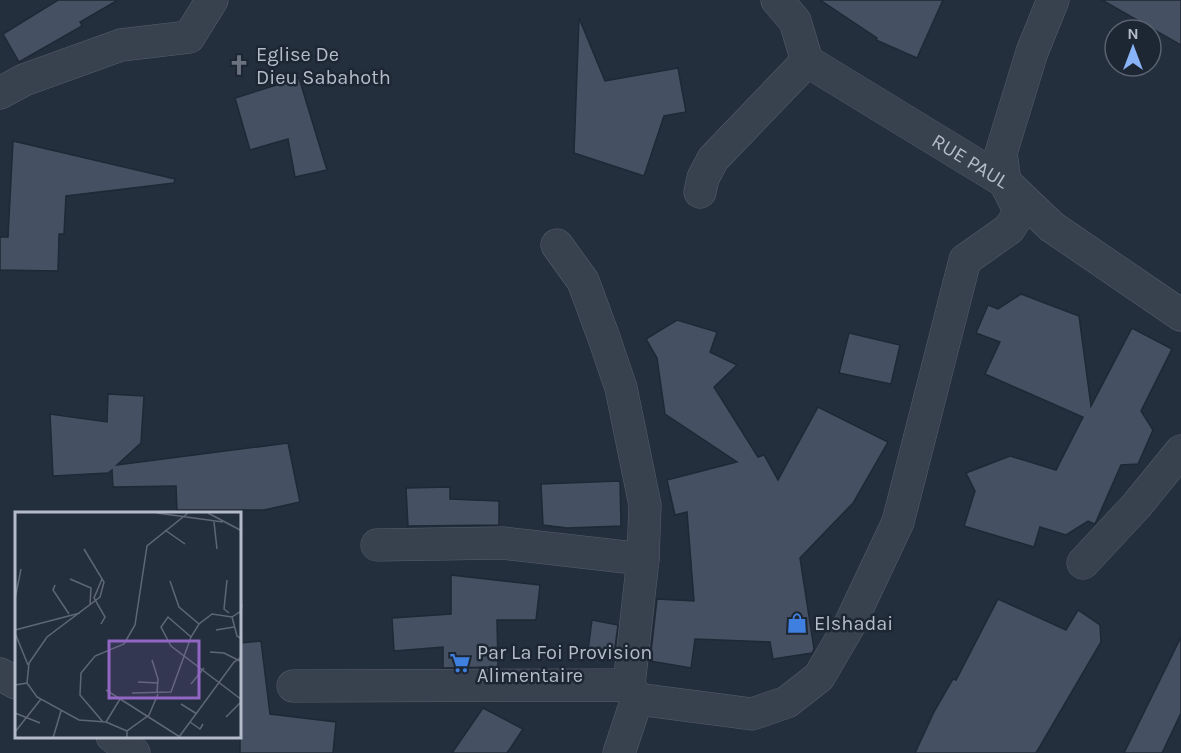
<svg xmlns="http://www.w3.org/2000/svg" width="1181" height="753" viewBox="0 0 1181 753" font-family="Karla,sans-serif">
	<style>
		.building { fill: #455162; stroke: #1f2835; stroke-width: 1.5 }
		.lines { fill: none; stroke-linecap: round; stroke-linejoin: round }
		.street-casing { stroke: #565f6c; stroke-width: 33 }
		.street { stroke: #38414e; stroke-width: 32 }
		.labels { text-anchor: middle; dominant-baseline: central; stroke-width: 5; stroke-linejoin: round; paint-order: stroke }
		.poi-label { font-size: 20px; fill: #b4bcc9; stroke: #1d2633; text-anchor: start }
		.street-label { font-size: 20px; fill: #b4bcc9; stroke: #1d2633 }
		.inset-road { fill: none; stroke: #5e6776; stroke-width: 1.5 }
		.view { fill: #9266c3; fill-opacity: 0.15; stroke: #9266c3; stroke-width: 3 }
		.inset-edge { fill: none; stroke: #b4bcc9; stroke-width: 3 }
	</style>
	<rect width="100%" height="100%" fill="#242f3e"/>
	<!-- building -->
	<g class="building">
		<path d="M58,0H118L80,22L82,26L19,62L3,34Z"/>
		<path d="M820,0H943L917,58L876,40L877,38Z"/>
		<path d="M1102,0H1181V45Z"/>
		<path d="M579,18L605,81L678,68L686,112L664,116L644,176L574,153Z"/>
		<path d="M299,78L327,170L295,177L288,139L250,150L235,98Z"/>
		<path d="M13,141L175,179L174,183L66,196L64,234H59L58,271L0,270V237H8Z"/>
		<path d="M1021,294L1079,316L1091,406L1132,328L1172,349L1141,411L1153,430L1138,464L1121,465L1095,524L1088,521L1066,535L1040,527L1034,547L964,526L975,491L966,473L1010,456L1056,470L1083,417L985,374L1000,342L976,333L988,305L998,309Z"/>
		<path d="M677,320L717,332L710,352L737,365L714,387L758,457L764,455L778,480L818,407L888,442L853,503L800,558L814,649L812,653L773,659L770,642L695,639L691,668L650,661L657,599L694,601L687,512L675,515L667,480L737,462L665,414L657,358L646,339Z"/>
		<path d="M849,333L900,345L891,384L839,373Z"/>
		<path d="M108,394L144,396L141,443L117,465L288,443L300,502L264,510H177L176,486L113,487L112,470L108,473L53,476L50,414L107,422Z"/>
		<path d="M620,481L621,526L567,528L543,525L541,484Z"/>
		<path d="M450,487V499L499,501V525L408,526L406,488Z"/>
		<path d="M451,575L540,585L536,620H497L498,667L443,668V647L394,651L392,618L451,614Z"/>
		<path d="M998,599L1066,630L1078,610L1100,625L1101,642L1036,753H915L934,712L953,679L956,680Z"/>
		<path d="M592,620L618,625L614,655L588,650Z"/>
		<path d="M1181,637V713L1162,753H1124Z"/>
		<path d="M261,641L270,714L336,722L333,753H240V643Z"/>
		<path d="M483,708L523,729L507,753H452Z"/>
	</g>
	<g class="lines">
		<!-- street casing -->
		<g class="street-casing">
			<g id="street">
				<path id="s1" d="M777,0L795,21L807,61L1005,182L1052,227L1181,315"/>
				<path d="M0,93L24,80L121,45L189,37L212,0"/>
				<path d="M700,192L703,178L713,159L807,61"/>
				<path d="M557,245L583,281L604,338L621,388L645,505L643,559L629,685"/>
				<path d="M377,545L502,543L643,559"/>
				<path d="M1083,563L1137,505L1181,451"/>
				<path d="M0,674L16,683"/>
				<path d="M293,686L629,685L637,699"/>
				<path d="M637,699L752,714L787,702L819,677L850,624L898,522L965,260L1009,229L1020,212L1005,182L1001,153L1032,52L1053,0"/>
				<path d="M112,736L134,753"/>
				<path d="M619,753L637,699"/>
			</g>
		</g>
		<!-- street -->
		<use href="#street" class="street"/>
	</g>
	<!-- icons -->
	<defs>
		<g id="church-bare" transform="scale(1.62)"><path d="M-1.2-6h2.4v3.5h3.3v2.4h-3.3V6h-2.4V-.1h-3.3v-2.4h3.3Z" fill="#6b7280" stroke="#1d2633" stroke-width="2.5" paint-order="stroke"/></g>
		<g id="shop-bare" transform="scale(1.62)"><path d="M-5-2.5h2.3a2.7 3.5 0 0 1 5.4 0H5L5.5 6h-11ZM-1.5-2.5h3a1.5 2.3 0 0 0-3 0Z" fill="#3f7fe0" stroke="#1d2633" stroke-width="2.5" paint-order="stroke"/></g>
		<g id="supermarket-bare" transform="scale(1.62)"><path d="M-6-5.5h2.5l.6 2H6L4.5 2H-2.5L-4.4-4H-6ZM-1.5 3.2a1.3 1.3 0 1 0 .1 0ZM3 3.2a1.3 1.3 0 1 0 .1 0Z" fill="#3f7fe0" stroke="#1d2633" stroke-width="2.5" paint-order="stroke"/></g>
	</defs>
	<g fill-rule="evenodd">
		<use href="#church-bare" x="239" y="65"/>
		<use href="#shop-bare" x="797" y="623"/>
		<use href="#supermarket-bare" x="460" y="663"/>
	</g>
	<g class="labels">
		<!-- poi labels -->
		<g class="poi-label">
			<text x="256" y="54">Eglise De<tspan x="256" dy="23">Dieu Sabahoth</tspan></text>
			<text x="814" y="623">Elshadai</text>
			<text x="477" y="652">Par La Foi Provision<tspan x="477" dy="23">Alimentaire</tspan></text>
		</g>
		<!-- street labels -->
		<g class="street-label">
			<text stroke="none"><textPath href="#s1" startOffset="261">RUE PAUL</textPath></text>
		</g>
	</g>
	<!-- overview -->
	<g transform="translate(15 512)">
		<rect width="226" height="226" fill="#242f3e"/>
		<path class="inset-road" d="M142,1L208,10M193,1L227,19M199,10L202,37M150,18L170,32M55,67L76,76L75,93M212,68L209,97L214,101M155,69L164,95L184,112M40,73L38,78L54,102M0,87L6,57M217,105L222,124L227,127M86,112L90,105L79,86L87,67M0,118L65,101M201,118L219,115M0,121L13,153M176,125L153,105L146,115L156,134L227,188M195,140L209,141L227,150M137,148L143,167L142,181M123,170L143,171M12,171L22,185L64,208L91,210L112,219M176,172L189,156M0,173L12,171L14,151L32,125L85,85L89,70L69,37M91,178L165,225M117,181L156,180L176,125L184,112L197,102L217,105L226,99L227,92M166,192L182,202M0,201L25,211M211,205L227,189M88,210L65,183L66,161L80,144L109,132L120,113L132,34L173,1M91,210L105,187M175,210L185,217L188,212M0,220L26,187M164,225L219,150L227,145M38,226L46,199M112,226V219L134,203L143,182"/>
		<path class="view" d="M94,129H184V186H94Z"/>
		<rect width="226" height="226" class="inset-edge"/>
	</g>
	<!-- north arrow -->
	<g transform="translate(1133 48)"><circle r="28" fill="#1d2633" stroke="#59626f" stroke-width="1.5"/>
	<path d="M0-4.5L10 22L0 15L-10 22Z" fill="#8ab4f8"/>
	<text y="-9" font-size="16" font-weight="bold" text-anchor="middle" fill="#b4bcc9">N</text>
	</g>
</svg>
